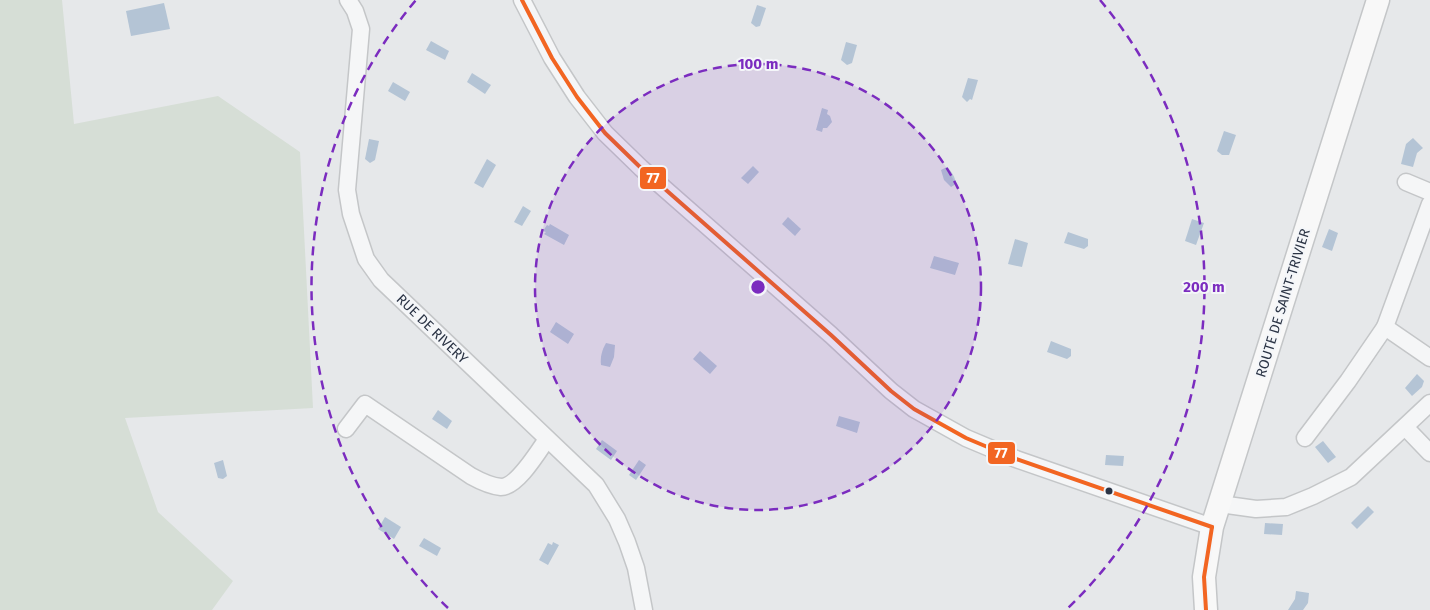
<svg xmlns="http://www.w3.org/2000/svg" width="1430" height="610" viewBox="0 0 1430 610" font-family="'Fira Sans',sans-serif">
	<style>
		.green { fill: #d6ded6 }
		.water { fill: #b4c4d5 }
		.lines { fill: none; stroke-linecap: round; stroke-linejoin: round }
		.minor-casing { stroke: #c4c6c8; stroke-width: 19 }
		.secondary-casing { stroke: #c4c6c8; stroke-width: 25 }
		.minor { stroke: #f5f6f7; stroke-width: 16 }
		.secondary { stroke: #f8f8f8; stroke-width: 22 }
		.bus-1-casing { stroke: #f4f6f9; stroke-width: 8 }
		.bus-1 { stroke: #f26522; stroke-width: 4 }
		.ring { fill: none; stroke: #7b2cbf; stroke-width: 2.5; stroke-dasharray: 9 6 }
		.bus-dot { fill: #2b3445; stroke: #f4f6f9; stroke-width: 2 }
		.labels { text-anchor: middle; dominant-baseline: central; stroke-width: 4; stroke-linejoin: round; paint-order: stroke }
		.street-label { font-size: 14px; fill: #2b3445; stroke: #f4f6f9 }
		.centre { fill: #7b2cbf; stroke: #f4f6f9; stroke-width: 2.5 }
		.ring-label { font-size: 15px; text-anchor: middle; font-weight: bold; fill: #7b2cbf; stroke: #f4f6f9; stroke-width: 4; stroke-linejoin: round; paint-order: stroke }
		.line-badge { stroke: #f4f6f9; stroke-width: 2 }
		.badge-label { font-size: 14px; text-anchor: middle; font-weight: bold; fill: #fff }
	</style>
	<rect width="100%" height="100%" fill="#e6e8ea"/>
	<!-- green -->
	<path class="green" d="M0,0H62L74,124L218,96L300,152L313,408L125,418L158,512L233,581L212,610H0Z"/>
	<!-- water -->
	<g class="water">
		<path d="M164,3L170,29L131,36L126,11Z"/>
		<path d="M757,5L766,8L760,26L756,27L751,23Z"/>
		<path d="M431,41L449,51L445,60L426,50Z"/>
		<path d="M846,42L857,45L852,63L847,65L841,60Z"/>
		<path d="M472,73L491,85L485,94L467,82Z"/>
		<path d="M968,78L978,80L972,100L970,99L967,102L962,97Z"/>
		<path d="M393,82L410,92L405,101L388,91Z"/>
		<path d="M822,108L828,110L827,114L830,116L832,122L827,128H823L822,132L816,130Z"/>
		<path d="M1224,131L1236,135L1229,155H1222L1217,151Z"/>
		<path d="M1413,138L1423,148L1417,153L1413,167L1401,164L1406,144Z"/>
		<path d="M369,139L379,141L375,160L370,163L365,159Z"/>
		<path d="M487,159L496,165L483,188L474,183Z"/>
		<path d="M753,166L759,172L748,184L741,178Z"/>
		<path d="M947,167C952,172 955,177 956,184L951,187L944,180L941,170Z"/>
		<path d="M523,206L531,211L522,226L514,222Z"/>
		<path d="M788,217L801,229L795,236L782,224Z"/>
		<path d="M1192,219L1204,223L1196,245L1185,241Z"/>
		<path d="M550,224L569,235L564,245L544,234L546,232L543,231L547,225L549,226Z"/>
		<path d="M1329,229L1338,233L1332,251L1322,247Z"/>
		<path d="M1068,232L1088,239V246L1084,249L1064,243Z"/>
		<path d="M1015,239L1028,243L1022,267L1008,264Z"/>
		<path d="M934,256L959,263L955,275L930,268Z"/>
		<path d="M556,322L574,334L568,344L550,332Z"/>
		<path d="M1051,341L1071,349V356L1067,359L1047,352Z"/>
		<path d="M606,343L615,345L614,357L610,367L601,365C600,357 602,350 606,343Z"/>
		<path d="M700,351L717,366L710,374L693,359Z"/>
		<path d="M1417,374L1424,381L1422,387L1412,396L1405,388Z"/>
		<path d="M438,410L452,421L447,429L432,419Z"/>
		<path d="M839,416L860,422L857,433L836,426Z"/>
		<path d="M602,440L617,451L611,460L596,449Z"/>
		<path d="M1323,441L1336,457L1328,463L1315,447Z"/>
		<path d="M1106,455L1124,456L1123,466L1105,465Z"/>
		<path d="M223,460L227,476L223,479L218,478L214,463Z"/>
		<path d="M639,460L646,465L636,480L629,475Z"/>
		<path d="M1368,506L1374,512L1357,529L1351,523Z"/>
		<path d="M385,517L401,527L394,539L378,529Z"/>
		<path d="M1265,523L1283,524L1282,535L1264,534Z"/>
		<path d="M424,538L441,548L437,556L419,546Z"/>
		<path d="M553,542L559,545L548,565L539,560L548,543L552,545Z"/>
		<path d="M1296,591L1309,593L1308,603L1303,610H1288L1295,599Z"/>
	</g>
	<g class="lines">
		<!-- minor casing -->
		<g class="minor-casing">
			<g id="minor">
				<path d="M348,0L355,11L361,29L347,190L351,214L366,259L381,280L596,485L617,519L627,542L636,568L644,610"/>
				<path d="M522,0L552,58L577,97L605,133L641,168L831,335L891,391L914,409L966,438L1016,459L1212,527"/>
				<path d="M1406,182L1430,192"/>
				<path d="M1430,204L1385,327L1430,358"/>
				<path d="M1405,427L1430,453"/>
				<path d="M346,429L365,404L471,476C480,481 490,486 501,487C517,487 538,452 547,439"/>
				<path d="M1305,438L1348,381L1385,327"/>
				<path d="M1220,504L1256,509L1286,507L1313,496L1351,477L1430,403"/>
			</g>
		</g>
		<!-- secondary casing -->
		<g class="secondary-casing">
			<path id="secondary" d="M1206,610L1204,577L1212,527L1378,0"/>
		</g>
		<!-- minor -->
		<use href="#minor" class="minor"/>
		<!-- secondary -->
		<use href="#secondary" class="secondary"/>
		<!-- bus-1 casing -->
		<g class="bus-1-casing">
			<g id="bus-1">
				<path d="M522,0L552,58L577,97L605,133L641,168L831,335L891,391L914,409L966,438L1016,459L1212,527"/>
				<path d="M1206,610L1204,577L1212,527"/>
			</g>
		</g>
		<!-- bus-1 -->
		<use href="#bus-1" class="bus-1"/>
	</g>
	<!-- distance rings -->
	<circle cx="758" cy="287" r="223" fill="#7b2cbf" fill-opacity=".12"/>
	<g class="ring">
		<circle cx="758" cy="287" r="223"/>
		<path d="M448 608A446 446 0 0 1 416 0M1100 0A446 446 0 0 1 1068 608"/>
	</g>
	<!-- markers -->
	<circle class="bus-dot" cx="1109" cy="491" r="4.5"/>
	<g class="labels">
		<!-- street labels -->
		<g class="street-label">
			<text transform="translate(1283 303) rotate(-73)">ROUTE DE SAINT-TRIVIER</text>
			<text transform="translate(432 329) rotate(44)">RUE DE RIVERY</text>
		</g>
	</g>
	<circle cx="758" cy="287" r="8" class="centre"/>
	<g class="ring-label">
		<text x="758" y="69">100 m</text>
		<text x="1204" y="292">200 m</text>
	</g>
	<g class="line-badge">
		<rect x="639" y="166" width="28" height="24" rx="5" fill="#f26522"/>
		<rect x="987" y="441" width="29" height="24" rx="5" fill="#f26522"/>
	</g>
	<g class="badge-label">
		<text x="653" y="183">77</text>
		<text x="1001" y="458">77</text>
	</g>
</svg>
